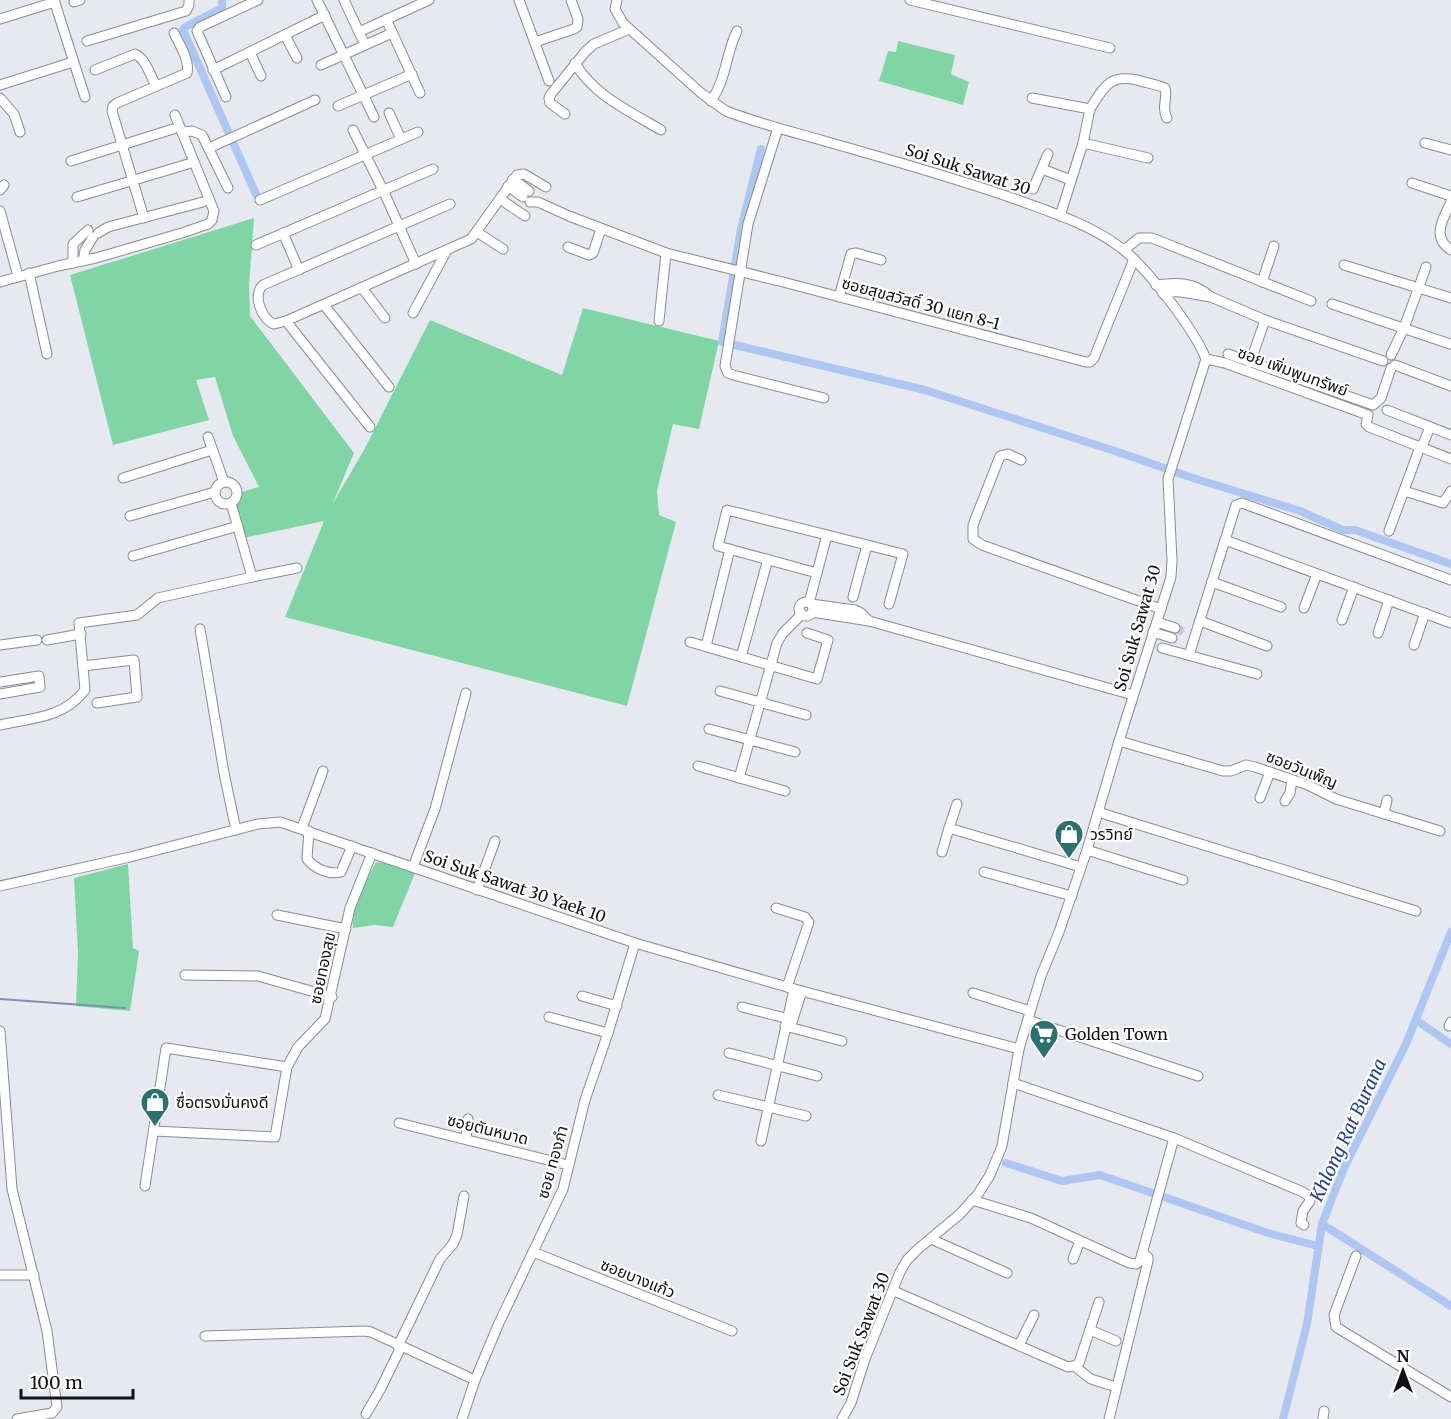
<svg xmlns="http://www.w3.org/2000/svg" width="1451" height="1419" viewBox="0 0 1451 1419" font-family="Merriweather,'Noto Sans Thai',serif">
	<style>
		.green { fill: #80d5a5 }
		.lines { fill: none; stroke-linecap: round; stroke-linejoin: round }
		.stream { stroke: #7f90b0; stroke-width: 2 }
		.canal { stroke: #aec6f2; stroke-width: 8 }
		.street-tunnel { stroke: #c7c9d0; stroke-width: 9; stroke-dasharray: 9 4.5; stroke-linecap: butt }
		.street-casing { stroke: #8a8c93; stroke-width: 11 }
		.street { stroke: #fff; stroke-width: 9 }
		.labels { text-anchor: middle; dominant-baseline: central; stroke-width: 4.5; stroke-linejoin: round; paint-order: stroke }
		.street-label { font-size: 16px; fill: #121215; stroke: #fff }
		.poi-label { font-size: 16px; fill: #121215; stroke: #fff; text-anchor: start }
		.water-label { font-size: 18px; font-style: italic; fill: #1d4295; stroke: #fff }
	</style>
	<rect width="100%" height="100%" fill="#e7e9f1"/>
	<!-- green -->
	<g class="green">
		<path d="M898,41L955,55L951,74L969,82L963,105L879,81L888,51L896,52Z"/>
		<path d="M254,218L249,287L250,316L354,453L333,503L364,450L430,320L562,375L583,308L719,341L699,429L673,424L657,491L659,515L676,522L627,706L285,617L324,521L243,538L234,504L238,493L259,487L233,436L215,377L196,380L209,420L113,445L70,275Z"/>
		<path d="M376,862L384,863L415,873L393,927L374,925L353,928C352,905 365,883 376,862Z"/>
		<path d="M128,864L133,948L139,951L130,1011L76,1006L78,953L74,878Z"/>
	</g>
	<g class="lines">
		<!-- stream -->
		<path class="stream" d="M0,999L125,1008"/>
		<!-- canal -->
		<g class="canal">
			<path d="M222,0V8L185,27L183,30L256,194"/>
			<path d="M761,149L741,229L722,342L925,390L1124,454L1193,478L1300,511L1343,530H1355L1451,564"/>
			<path d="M1416,1020L1451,1044"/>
			<path d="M1006,1163L1062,1181L1100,1175L1268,1233L1318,1246"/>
			<path d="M1322,1224L1451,1306"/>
			<path d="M1283,1419L1307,1324L1322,1224L1344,1168L1406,1044L1451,932"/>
		</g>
		<!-- street-tunnel -->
		<path class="street-tunnel" d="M1175,628L1185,632"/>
		<!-- street casing -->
		<g class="street-casing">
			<g id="street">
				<path d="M54,0L85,97"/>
				<path d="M317,0L374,117"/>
				<path d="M344,0L365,45"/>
				<path d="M519,0L549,81"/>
				<path d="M617,0L615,9L623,23L701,93L726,111C757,123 789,131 821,140C887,159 953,177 1018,200C1051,212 1088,224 1117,245C1144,263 1194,329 1206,359L1168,479L1172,560L1171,577L1119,741L1087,850L1059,932L1041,976L1019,1049L1002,1146L990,1175L978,1194L960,1214L918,1249L907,1260L900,1272L865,1359L851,1403L842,1419"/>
				<path d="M910,0L1110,48"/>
				<path d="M74,2L80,0"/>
				<path d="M0,19L55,2"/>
				<path d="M386,19L420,93"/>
				<path d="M359,32L429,0"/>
				<path d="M285,35L297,58"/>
				<path d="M87,41L186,11L189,5V0"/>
				<path d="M535,42L574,29L577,27L578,19L571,0"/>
				<path d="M250,52L261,76"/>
				<path d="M575,63C593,95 631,112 661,130"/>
				<path d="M321,65L392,33"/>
				<path d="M95,70L135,54C146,59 150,75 156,86"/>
				<path d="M213,70L325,15"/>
				<path d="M0,85L73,62"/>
				<path d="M226,97L197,31L200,27L258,0"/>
				<path d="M0,98L14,114L20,132"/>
				<path d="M1032,98L1090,109L1083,143L1060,216"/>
				<path d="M711,101C727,78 725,56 737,31"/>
				<path d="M338,106L412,74"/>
				<path d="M1090,109C1104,87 1109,74 1137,80C1146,83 1156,84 1165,88C1168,99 1161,106 1167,118"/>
				<path d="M389,113L401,139"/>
				<path d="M565,114L550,103L549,98L551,94L586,51L594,44L629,29"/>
				<path d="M778,128L748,224L725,366L728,373L733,375L824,398"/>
				<path d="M353,130L383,190L416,264"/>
				<path d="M182,132L192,131L202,135L228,188"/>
				<path d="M1083,143L1148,158"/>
				<path d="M1425,143L1451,150"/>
				<path d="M209,148L315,100"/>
				<path d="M71,161L173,129"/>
				<path d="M1042,169L1071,180"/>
				<path d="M513,179L529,191"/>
				<path d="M1412,183L1451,196"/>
				<path d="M508,186L523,197"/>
				<path d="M1033,189L1048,154"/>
				<path d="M0,190L4,185"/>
				<path d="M77,197L188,164"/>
				<path d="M500,199L525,216"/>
				<path d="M260,200L418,132"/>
				<path d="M530,202H538L569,216L666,253L783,282L1086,362H1090L1094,358L1134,259"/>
				<path d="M1451,202C1443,219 1431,237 1451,250"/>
				<path d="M450,204L263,285C252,295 262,320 274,324L286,321L471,239L517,175L524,174L546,187"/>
				<path d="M0,211L18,276"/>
				<path d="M144,218L112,111L113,106L117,103L187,73C190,60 179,44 174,33"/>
				<path d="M477,232L503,249"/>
				<path d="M98,233L108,227L203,202"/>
				<path d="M283,233L299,270"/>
				<path d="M256,245L433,169"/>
				<path d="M568,247L589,255L593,253L601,229"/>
				<path d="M1124,250L1139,238H1152L1311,301"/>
				<path d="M83,261L85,250L93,237"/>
				<path d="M73,263V244L88,230"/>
				<path d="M1344,265L1451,298"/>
				<path d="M29,273L47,354"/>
				<path d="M0,282L58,266L96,258L182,233L208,224L212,220L214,211L175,115"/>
				<path d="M1262,282L1274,246"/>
				<path d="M1156,285C1177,282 1194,282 1211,297C1195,296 1180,288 1163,294"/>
				<path d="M362,288L385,318"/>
				<path d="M839,297L851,254L856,253L881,260"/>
				<path d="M1211,297L1265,320L1383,361"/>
				<path d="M1332,304L1450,344"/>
				<path d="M324,305L389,387"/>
				<path d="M413,313L447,250"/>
				<path d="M286,321L370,427"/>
				<path d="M659,321L666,253"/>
				<path d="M1228,354L1373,405L1381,398L1391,368"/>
				<path d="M1391,355L1404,328L1426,267"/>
				<path d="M1206,359L1225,363L1368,415L1366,424L1369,427L1451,459"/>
				<path d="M1250,363L1265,320"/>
				<path d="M1395,365L1451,386"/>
				<path d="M1387,410L1451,435"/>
				<path d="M208,437L224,482"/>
				<path d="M1423,444L1430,427"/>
				<path d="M1021,460L1008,454L1000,456L973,525V539L982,545L1161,609"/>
				<path d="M123,478L212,450"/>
				<circle cx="226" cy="493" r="11"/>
				<path d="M1404,491L1443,503L1451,491"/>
				<path d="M130,516L215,492"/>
				<path d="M1389,531L1420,447"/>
				<path d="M1225,540L1451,623"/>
				<path d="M133,556L238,526"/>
				<path d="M817,573L718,546L727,510L903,554L889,604"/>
				<path d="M252,577L297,568"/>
				<path d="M1212,582L1281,607"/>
				<path d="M853,597L867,545"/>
				<circle cx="806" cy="609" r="7"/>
				<path d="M809,603L827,535"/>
				<path d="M811,604L855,610L861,613L869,621"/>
				<path d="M1304,608L1317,574"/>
				<path d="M812,612L869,621L1133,695"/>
				<path d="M1342,620L1354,587"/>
				<path d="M1200,621L1267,646"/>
				<path d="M1157,622L1175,628"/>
				<path d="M200,629L224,773L236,830"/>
				<path d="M1153,632L1172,638"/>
				<path d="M1378,633L1389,600"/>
				<path d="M47,640L81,634"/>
				<path d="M690,642L817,679L828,640L807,633"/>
				<path d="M0,645L37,640"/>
				<path d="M1414,645L1425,613"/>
				<path d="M706,646L730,549"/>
				<path d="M1162,648L1257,674"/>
				<path d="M1189,655L1236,505L1242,503L1451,580"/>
				<path d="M741,657L768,559"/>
				<path d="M83,666L134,660L137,697L97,703"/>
				<path d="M0,682L39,676L40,687L0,694"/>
				<path d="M720,691L806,715"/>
				<path d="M0,725C32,718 64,718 85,690L79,623L137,615L158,598L252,577L231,503"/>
				<path d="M709,729L795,752"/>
				<path d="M1119,741L1223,771H1231L1246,765L1255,767L1308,785L1336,799L1440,831"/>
				<path d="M698,766L785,791"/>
				<path d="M739,778L777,643L783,633L802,614"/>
				<path d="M1260,798L1270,772"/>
				<path d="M1285,801L1290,793L1292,780"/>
				<path d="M1098,812L1416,911"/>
				<path d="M1384,814L1387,800"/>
				<path d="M302,828L323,771"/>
				<path d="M949,828L957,804"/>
				<path d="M309,831L307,859C315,869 329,875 341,872L352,846"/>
				<path d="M1087,850L1183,880"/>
				<path d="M942,852L949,828L1081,867"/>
				<path d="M413,867L435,809L466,693"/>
				<path d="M984,872L1072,896"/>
				<path d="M0,886L130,857L258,824L280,822L635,943L787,987L1019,1049"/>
				<path d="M477,890L495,841"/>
				<path d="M776,908L805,917L809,922L787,987"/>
				<path d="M277,915L346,929"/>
				<path d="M185,975L258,976L332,997"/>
				<path d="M973,993L1030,1011"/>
				<path d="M582,996L617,1006"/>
				<path d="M742,1007L793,1020"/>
				<path d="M549,1017L608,1033"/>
				<path d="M1028,1020L1198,1076"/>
				<path d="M791,1025L802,991"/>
				<path d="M785,1026L842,1041"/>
				<path d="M1449,1026L1451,1022"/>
				<path d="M0,1031L12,1189L47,1331L57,1407L52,1413L17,1419"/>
				<path d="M729,1053L817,1076"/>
				<path d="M1013,1083L1174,1138L1303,1192L1309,1196L1310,1201L1303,1211L1301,1223L1304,1225"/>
				<path d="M718,1095L806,1116"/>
				<path d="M399,1123L568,1165"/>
				<path d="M154,1131L275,1137L287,1067L298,1047L325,1019L350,908L372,853"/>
				<path d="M466,1138L468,1119"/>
				<path d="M761,1141L794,989"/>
				<path d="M145,1186L166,1048L287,1067"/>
				<path d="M972,1200L1031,1218L1129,1263L1136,1264L1140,1261L1174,1138"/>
				<path d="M931,1239L1007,1273"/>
				<path d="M533,1252L732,1331"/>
				<path d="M1356,1256L1334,1315L1336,1327L1451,1397"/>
				<path d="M1073,1259L1080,1241"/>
				<path d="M0,1275H34"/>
				<path d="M894,1291L1068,1367L1074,1366L1079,1363L1099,1302"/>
				<path d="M1090,1330L1116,1341"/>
				<path d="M205,1336L365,1331L371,1332L475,1380"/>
				<path d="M1019,1345L1034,1315"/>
				<path d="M398,1346L440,1259L453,1244L457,1235L464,1196"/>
				<path d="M1074,1366L1091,1379L1116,1387"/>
				<path d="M366,1414L380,1390L401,1347"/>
				<path d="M462,1419L475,1380L499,1323L563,1189L585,1100L608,1033L635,943"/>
				<path d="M1109,1419L1148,1261V1257L1142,1253"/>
				<path d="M1323,1419L1324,1411"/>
			</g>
		</g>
		<!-- street -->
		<use href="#street" class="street"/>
	</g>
	<!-- icons -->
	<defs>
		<g id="shop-pin" transform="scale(1.5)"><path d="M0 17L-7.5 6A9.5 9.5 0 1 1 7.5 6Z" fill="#29726f" stroke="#fff"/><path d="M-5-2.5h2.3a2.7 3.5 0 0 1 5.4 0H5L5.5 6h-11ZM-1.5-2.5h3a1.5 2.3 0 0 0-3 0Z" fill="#fff"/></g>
		<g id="supermarket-pin" transform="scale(1.5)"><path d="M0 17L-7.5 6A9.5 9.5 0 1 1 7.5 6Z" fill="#29726f" stroke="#fff"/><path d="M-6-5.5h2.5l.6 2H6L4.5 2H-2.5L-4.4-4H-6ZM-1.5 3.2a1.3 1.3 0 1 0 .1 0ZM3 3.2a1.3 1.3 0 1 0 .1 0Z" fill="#fff"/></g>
	</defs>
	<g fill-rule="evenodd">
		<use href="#shop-pin" x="1069" y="834"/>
		<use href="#supermarket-pin" x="1044" y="1034"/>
		<use href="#shop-pin" x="155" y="1102"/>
	</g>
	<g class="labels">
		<!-- street labels -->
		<g class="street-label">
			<text transform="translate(968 169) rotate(18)">Soi Suk Sawat 30</text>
			<text transform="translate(921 303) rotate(15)">ซอยสุขสวัสดิ์ 30 แยก 8-1</text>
			<text transform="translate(1293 371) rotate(20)">ซอย เพิ่มพูนทรัพย์</text>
			<text transform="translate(1137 628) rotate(-74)">Soi Suk Sawat 30</text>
			<text transform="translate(1302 769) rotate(22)">ซอยวันเพ็ญ</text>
			<text transform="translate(515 886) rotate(19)">Soi Suk Sawat 30 Yaek 10</text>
			<text transform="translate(322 968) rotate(-78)">ซอยทองสุข</text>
			<text transform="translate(488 1129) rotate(14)">ซอยตันหมาด</text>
			<text transform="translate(552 1162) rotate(-74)">ซอย ทองภํา</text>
			<text transform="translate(638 1278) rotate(22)">ซอยบางแก้ว</text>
			<text transform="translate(861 1334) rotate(-69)">Soi Suk Sawat 30</text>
		</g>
		<!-- poi labels -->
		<g class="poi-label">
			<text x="1090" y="834">วรวิทย์</text>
			<text x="1065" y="1034">Golden Town</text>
			<text x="176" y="1102">ซื่อตรงมั่นคงดี</text>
		</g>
		<!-- water labels -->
		<g class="water-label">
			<text transform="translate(1348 1130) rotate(-65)">Khlong Rat Burana</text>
		</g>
	</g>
	<!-- north arrow -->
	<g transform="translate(1403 1371)" stroke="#ffffff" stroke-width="4.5" paint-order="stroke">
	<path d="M0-4.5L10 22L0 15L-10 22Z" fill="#121215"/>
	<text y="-9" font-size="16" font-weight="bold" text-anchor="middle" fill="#121215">N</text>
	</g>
	<!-- scale -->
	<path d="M21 1389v9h112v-9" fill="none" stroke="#121215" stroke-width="3"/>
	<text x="30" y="1389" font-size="18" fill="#121215" stroke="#ffffff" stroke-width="4.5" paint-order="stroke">100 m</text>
</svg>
